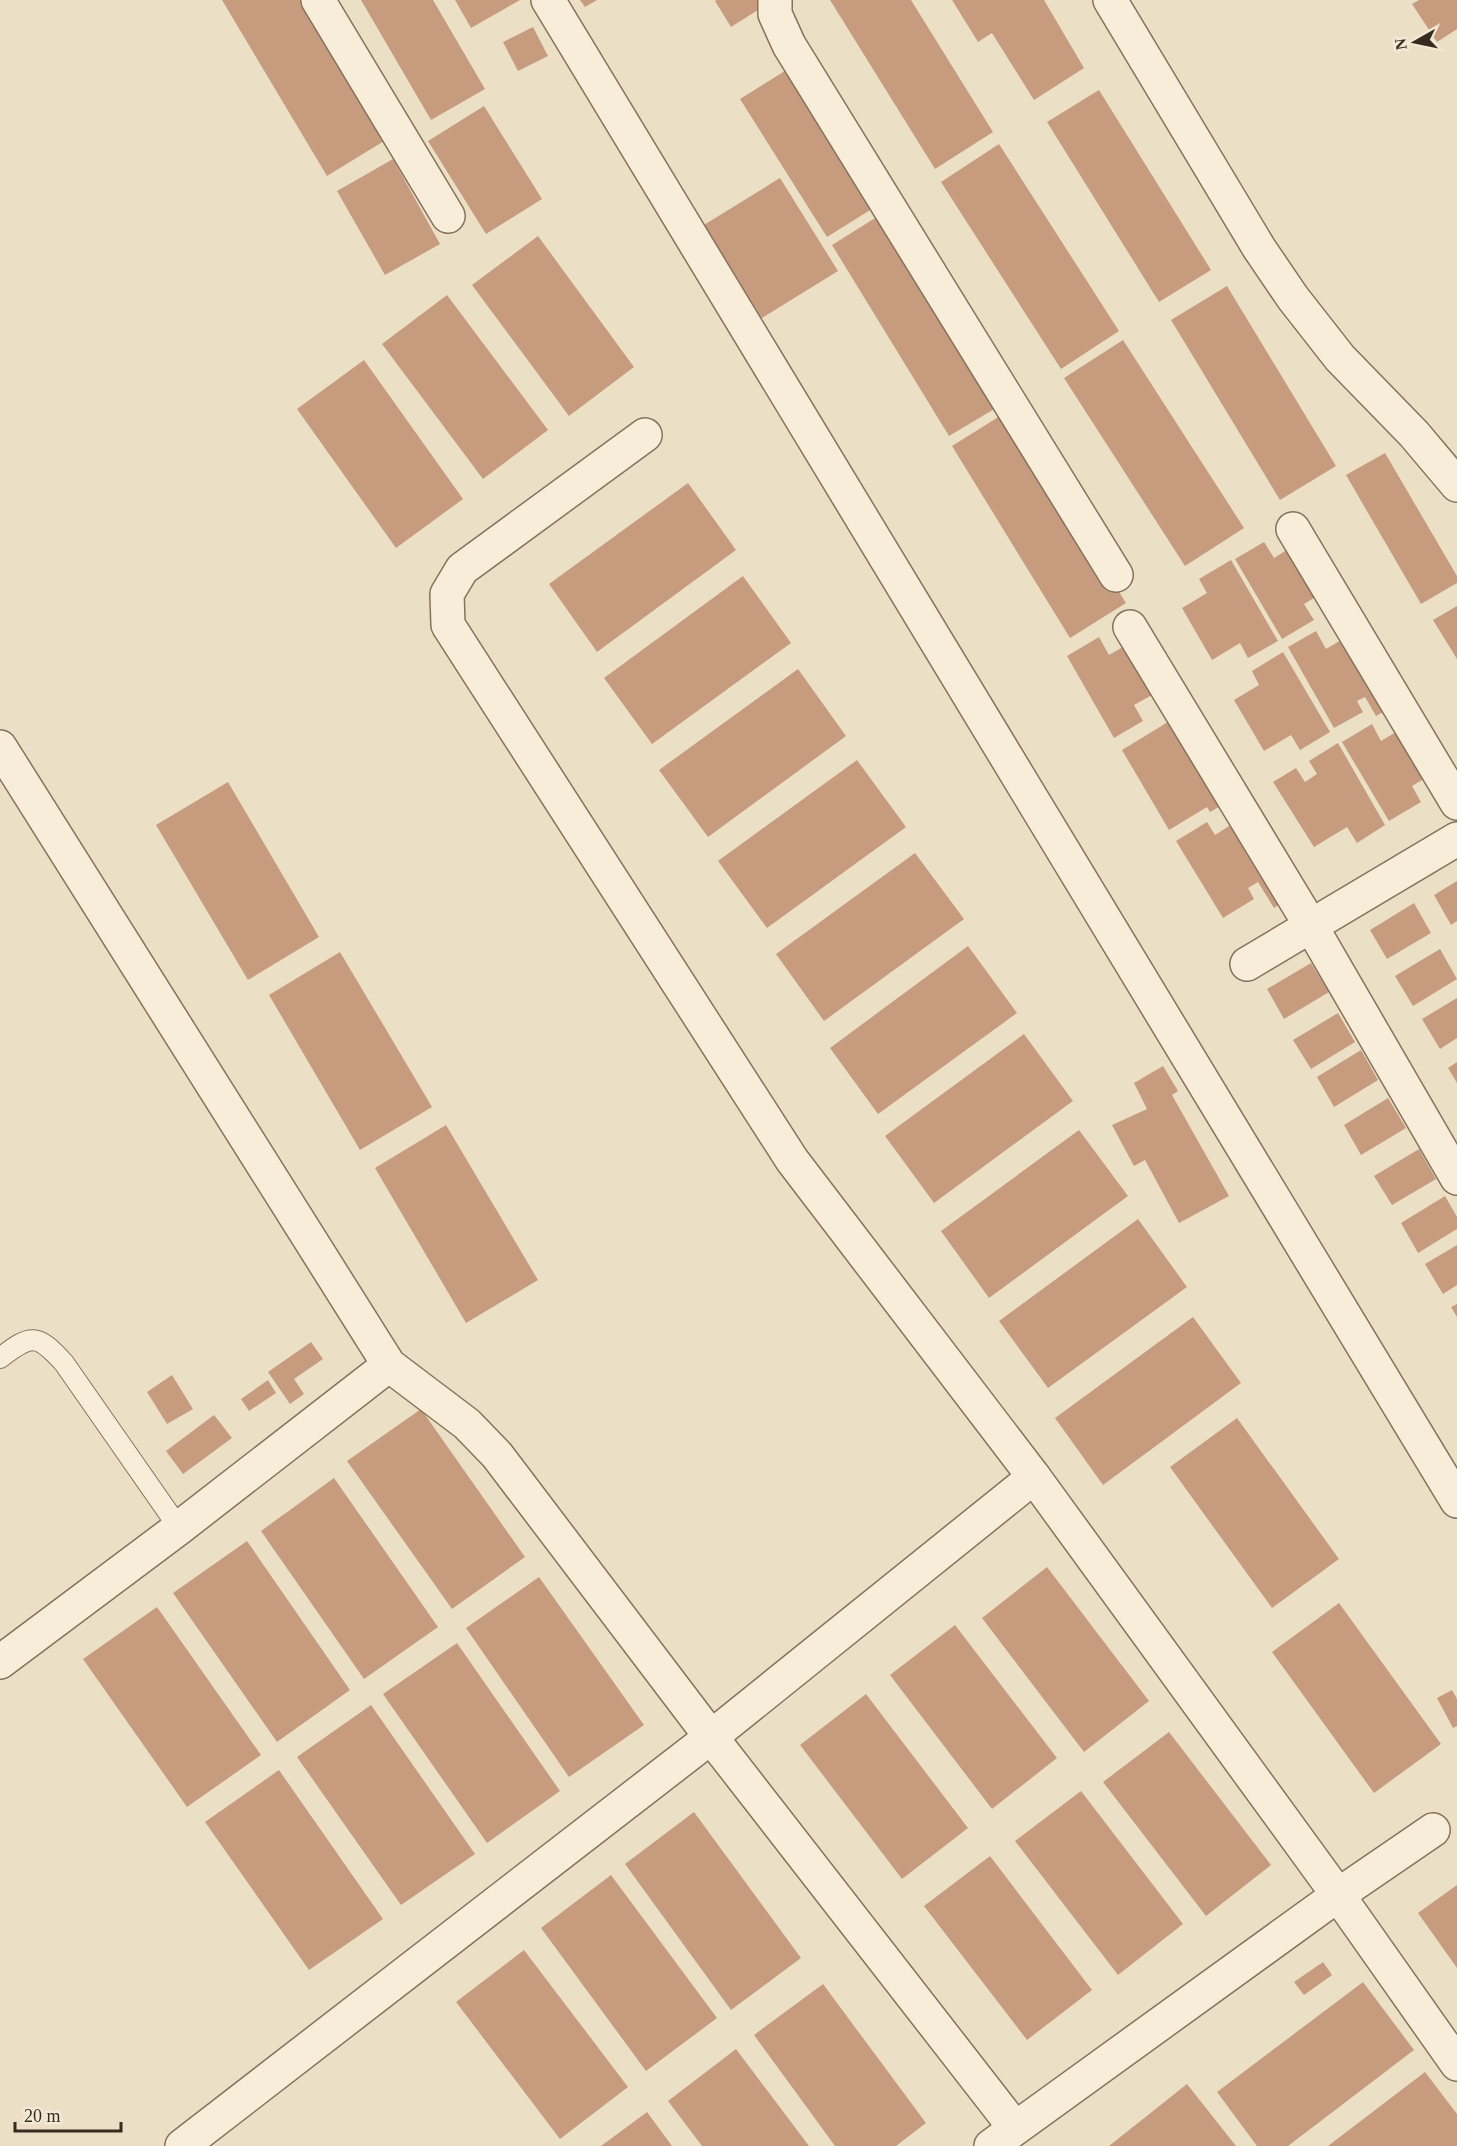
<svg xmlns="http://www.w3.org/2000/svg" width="1457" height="2146" viewBox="0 0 1457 2146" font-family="Georgia,serif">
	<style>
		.building { fill: #c79c7e }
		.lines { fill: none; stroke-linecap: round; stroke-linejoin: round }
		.service-casing { stroke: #86725d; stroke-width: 22 }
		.minor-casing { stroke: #86725d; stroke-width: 36 }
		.service { stroke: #f7edd9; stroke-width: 20 }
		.minor { stroke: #f7edd9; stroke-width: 33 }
	</style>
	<rect width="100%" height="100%" fill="#ebe0c6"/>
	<!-- building -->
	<g class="building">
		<path d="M222,0H300L384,141L327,176Z"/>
		<path d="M361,0H433L485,89L431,120Z"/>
		<path d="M455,0H520L471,28Z"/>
		<path d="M580,0H597L585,7Z"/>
		<path d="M717,0H762L766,5L731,27L715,1Z"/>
		<path d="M830,0H911L993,132L935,169Z"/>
		<path d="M952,0H1044L1084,68L1034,100L992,33L978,42Z"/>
		<path d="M1419,0H1457V29L1437,42L1412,4Z"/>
		<path d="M533,27L548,56L518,71L503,42Z"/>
		<path d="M796,64L883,202L827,237L740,99Z"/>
		<path d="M1099,90L1211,270L1159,302L1047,122Z"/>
		<path d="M484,106L542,199L486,234L428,141Z"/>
		<path d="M999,144L1119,331L1061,369L941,182Z"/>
		<path d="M393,159L440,244L385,275L337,191Z"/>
		<path d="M780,178L838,271L757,321L699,228Z"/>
		<path d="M888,210L1006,402L949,436L832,245Z"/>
		<path d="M538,236L634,367L569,416L472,285Z"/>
		<path d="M1227,286L1336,466L1280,500L1171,320Z"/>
		<path d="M447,295L548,430L483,479L382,344Z"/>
		<path d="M1123,340L1244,528L1185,566L1064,378Z"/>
		<path d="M364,360L463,499L396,548L297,409Z"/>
		<path d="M1008,411L1126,603L1070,638L952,446Z"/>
		<path d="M1385,453L1457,576V583L1421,604L1346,475Z"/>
		<path d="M688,483L736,550L597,652L549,584Z"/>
		<path d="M1264,542L1274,558L1298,543L1327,590L1304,604L1314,620L1282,639L1235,559Z"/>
		<path d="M1231,560L1278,641L1248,658L1240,643L1212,660L1182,608L1207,593L1199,579Z"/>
		<path d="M743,576L791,643L652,744L604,678Z"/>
		<path d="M1457,606V659L1433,620Z"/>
		<path d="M1316,631L1326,649L1353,633L1394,706L1376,716L1365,697L1357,701L1363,712L1334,728L1288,647Z"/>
		<path d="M1099,637L1109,655L1133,641L1161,690L1134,705L1143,721L1114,738L1067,656Z"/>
		<path d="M1283,652L1330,732L1300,750L1291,735L1264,751L1234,700L1259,685L1252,671Z"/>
		<path d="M798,669L846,736L708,837L659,770Z"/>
		<path d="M1181,714L1231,800L1210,812L1207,807L1169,830L1122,750Z"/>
		<path d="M1372,724L1381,741L1406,726L1434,773L1412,786L1421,802L1389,821L1342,742Z"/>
		<path d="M1338,743L1385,825L1357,843L1347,827L1314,847L1273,782L1296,768L1305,782L1317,774L1309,761Z"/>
		<path d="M857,760L906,827L767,928L718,861Z"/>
		<path d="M228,782L319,937L248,980L156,825Z"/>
		<path d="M1240,819L1288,899L1274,908L1258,882L1248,888L1254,899L1223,918L1176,841L1207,822L1215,835Z"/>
		<path d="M915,853L964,919L824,1021L776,954Z"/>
		<path d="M1457,881V921L1451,925L1434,895Z"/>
		<path d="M1414,903L1431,933L1387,959L1370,930Z"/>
		<path d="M968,946L1017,1013L878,1114L830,1048Z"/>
		<path d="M1440,949L1457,979L1413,1006L1395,976Z"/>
		<path d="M340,952L432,1107L360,1150L269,995Z"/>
		<path d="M1311,963L1329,992L1284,1019L1267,989Z"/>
		<path d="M1457,998V1038L1440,1049L1422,1019Z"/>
		<path d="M1338,1013L1355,1042L1311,1069L1293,1040Z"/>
		<path d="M1024,1034L1073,1101L934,1203L885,1136Z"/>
		<path d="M1361,1050L1378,1080L1334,1107L1317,1077Z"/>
		<path d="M1457,1062V1083L1448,1068Z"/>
		<path d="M1163,1066L1178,1091L1172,1095L1229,1196L1179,1223L1145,1160L1134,1166L1112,1125L1147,1109L1134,1083Z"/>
		<path d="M1388,1098L1406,1128L1361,1155L1344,1125Z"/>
		<path d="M446,1125L538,1280L466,1323L375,1168Z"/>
		<path d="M1079,1130L1128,1196L989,1298L941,1231Z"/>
		<path d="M1419,1149L1436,1179L1392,1205L1374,1176Z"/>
		<path d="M1445,1196L1457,1217V1229L1418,1253L1401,1223Z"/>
		<path d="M1138,1219L1187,1287L1048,1388L999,1321Z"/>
		<path d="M1457,1245V1285L1443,1294L1425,1264Z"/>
		<path d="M1457,1304V1317L1451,1307Z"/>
		<path d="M1193,1317L1241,1383L1103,1485L1055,1418Z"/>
		<path d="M311,1342L323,1359L294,1379L304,1394L290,1404L268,1372Z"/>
		<path d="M172,1375L193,1409L167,1424L147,1392Z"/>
		<path d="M268,1380L276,1393L249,1411L241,1399Z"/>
		<path d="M421,1409L525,1557L452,1609L347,1461Z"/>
		<path d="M214,1415L232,1438L183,1474L166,1451Z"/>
		<path d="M1237,1418L1339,1559L1272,1608L1170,1467Z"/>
		<path d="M334,1478L438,1627L364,1679L261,1531Z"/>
		<path d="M247,1541L350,1690L277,1742L173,1593Z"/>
		<path d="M1047,1567L1149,1701L1084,1752L982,1618Z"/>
		<path d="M539,1577L644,1725L569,1777L466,1628Z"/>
		<path d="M1339,1603L1441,1744L1374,1793L1272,1652Z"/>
		<path d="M157,1607L261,1755L187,1807L83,1659Z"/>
		<path d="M955,1625L1057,1758L992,1809L890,1675Z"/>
		<path d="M457,1643L560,1791L487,1843L383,1694Z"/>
		<path d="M1452,1690L1457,1699V1726L1453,1728L1437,1698Z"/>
		<path d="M866,1694L968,1828L902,1879L800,1745Z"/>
		<path d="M371,1705L475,1854L401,1905L297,1757Z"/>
		<path d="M1169,1732L1271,1865L1206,1916L1103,1782Z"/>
		<path d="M279,1770L383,1919L309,1970L205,1822Z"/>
		<path d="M1081,1791L1183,1924L1118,1975L1015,1841Z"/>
		<path d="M694,1812L801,1958L731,2010L625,1864Z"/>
		<path d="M990,1856L1092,1990L1027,2040L924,1906Z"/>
		<path d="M611,1875L717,2018L646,2071L541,1928Z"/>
		<path d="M1457,1885V1968L1418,1913Z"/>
		<path d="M524,1950L628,2087L560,2139L456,2002Z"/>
		<path d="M1323,1962L1332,1975L1304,1995L1294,1982Z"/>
		<path d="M1363,1982L1414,2050L1288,2146H1257L1217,2092Z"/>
		<path d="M823,1984L926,2123L896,2146H835L754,2035Z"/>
		<path d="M736,2049L809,2146H702L668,2101Z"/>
		<path d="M1425,2072L1457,2114V2146H1328Z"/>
		<path d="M1187,2084L1236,2146H1109Z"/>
		<path d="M647,2112L672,2146H601Z"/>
	</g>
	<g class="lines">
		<!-- service casing -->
		<g class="service-casing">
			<path id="service" d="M0,1358C31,1334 37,1333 64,1363L179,1528"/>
		</g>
		<!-- minor casing -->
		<g class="minor-casing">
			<g id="minor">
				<path d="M318,0L448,216"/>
				<path d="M548,0L1457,1501"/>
				<path d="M775,0V14L789,45L1116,575"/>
				<path d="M1110,0L1259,248L1293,298L1340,358L1414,434L1457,485"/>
				<path d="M645,435L462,569L447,594L448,625L792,1160L1034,1477L1338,1895L1457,2064"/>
				<path d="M1293,529L1457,803"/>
				<path d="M1130,627L1311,926L1457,1178"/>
				<path d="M0,747L389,1365L467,1424L497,1455L711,1737L1015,2128"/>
				<path d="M1247,964L1457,839"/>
				<path d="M0,1662L179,1528L389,1365"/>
				<path d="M182,2146L711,1737L1034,1477"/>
				<path d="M991,2146L1338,1895L1433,1830"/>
			</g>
		</g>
		<!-- service -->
		<use href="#service" class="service"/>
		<!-- minor -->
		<use href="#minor" class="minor"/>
	</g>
	<!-- north arrow -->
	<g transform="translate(1415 42) rotate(261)" stroke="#f3ead5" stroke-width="4.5" paint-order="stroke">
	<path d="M0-4.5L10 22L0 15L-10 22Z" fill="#372b20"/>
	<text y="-9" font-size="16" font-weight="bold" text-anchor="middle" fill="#372b20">N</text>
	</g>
	<!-- scale -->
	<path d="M15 2122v9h106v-9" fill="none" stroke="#372b20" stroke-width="3"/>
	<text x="24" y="2122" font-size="18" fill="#372b20" stroke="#f3ead5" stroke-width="4.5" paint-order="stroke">20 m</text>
</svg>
